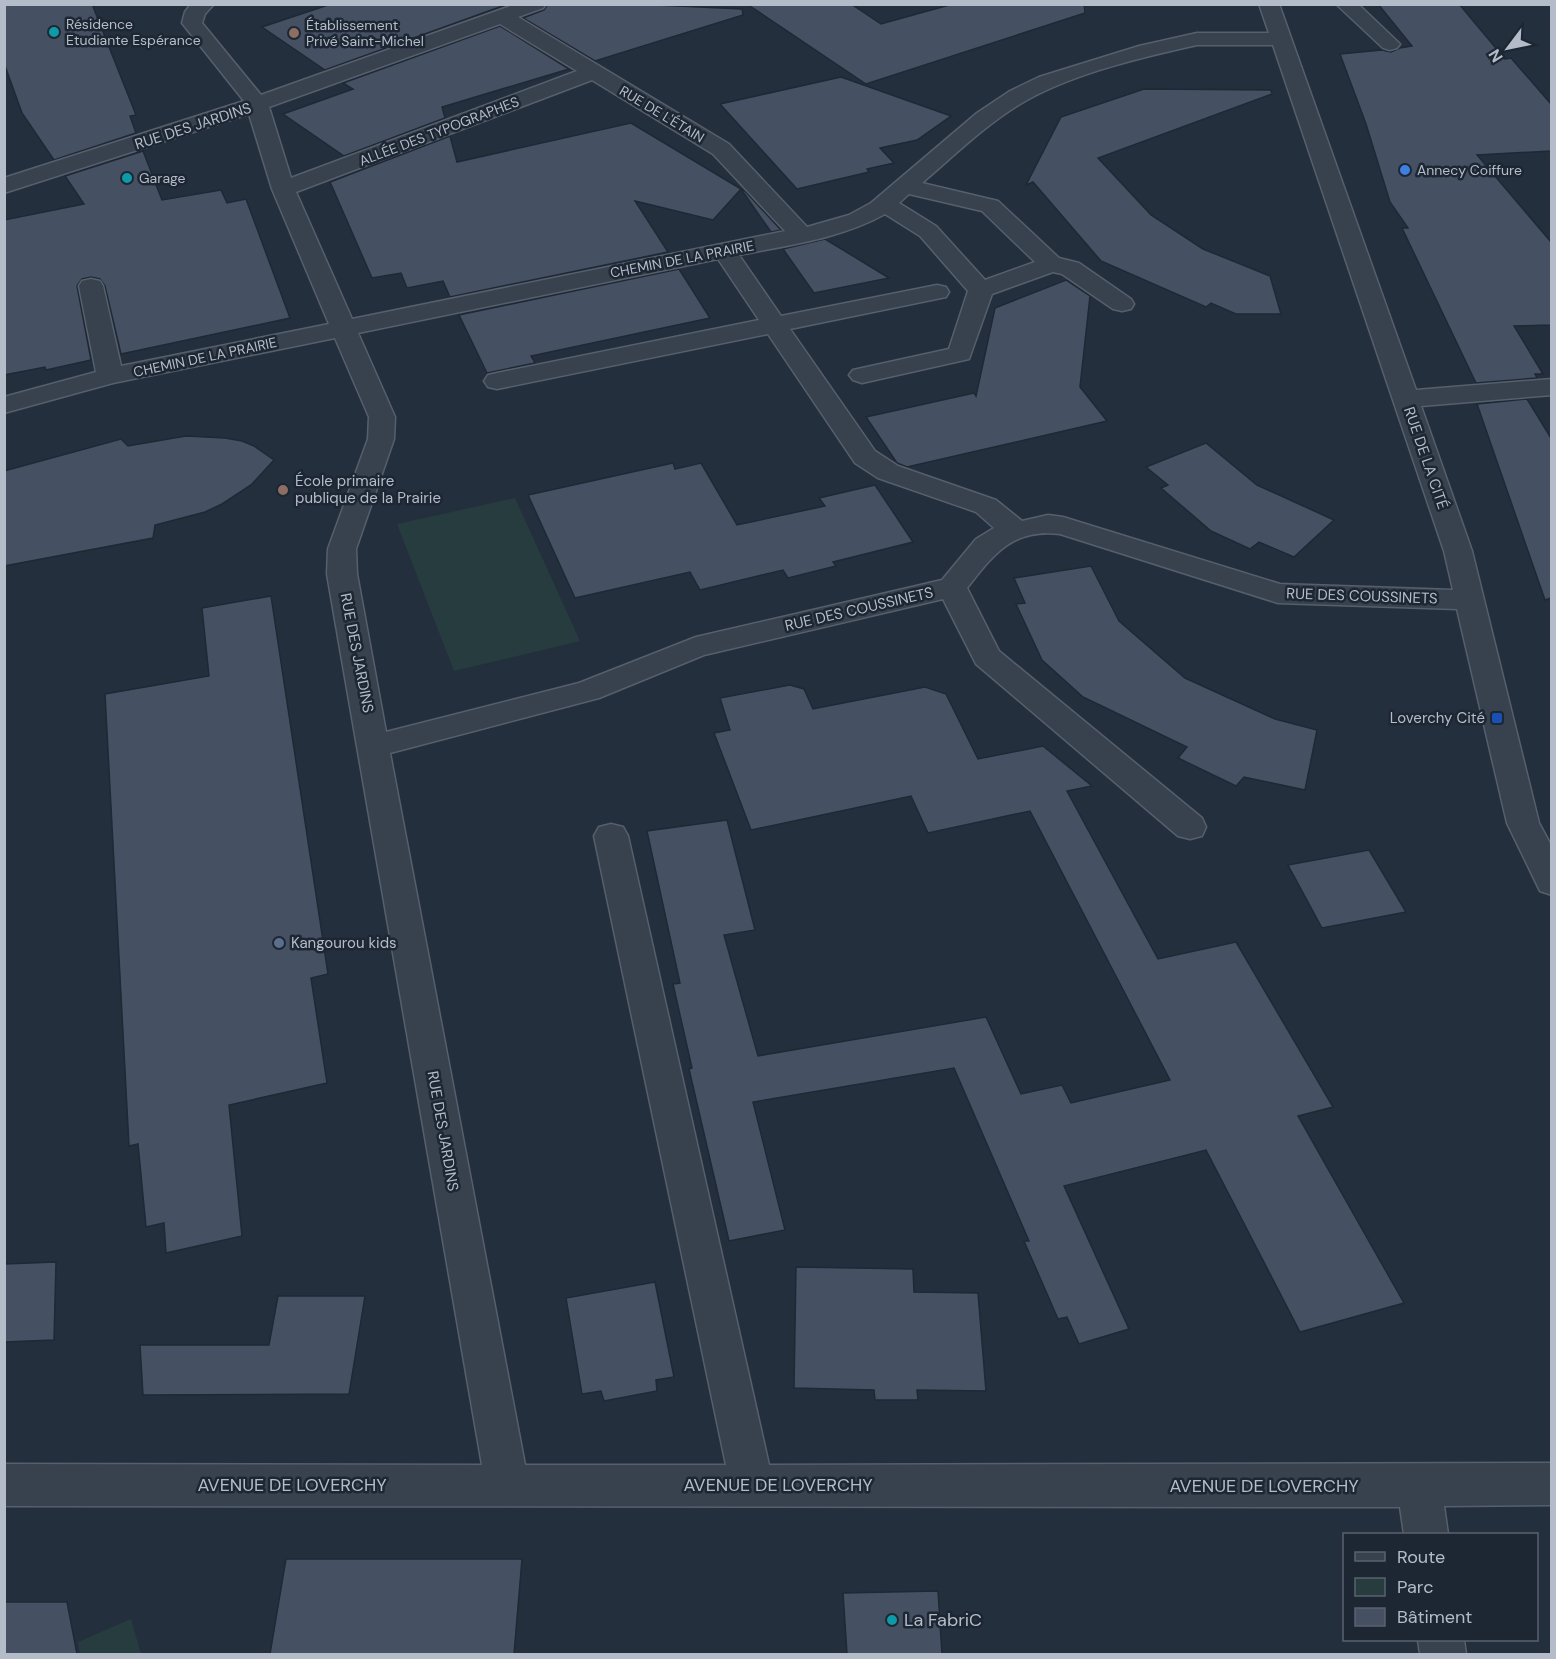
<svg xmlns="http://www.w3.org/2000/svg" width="1556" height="1659" viewBox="0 0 1556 1659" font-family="'DM Sans',sans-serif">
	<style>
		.green { fill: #263c3f }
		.building { fill: #455162; stroke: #1f2835; stroke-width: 1.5 }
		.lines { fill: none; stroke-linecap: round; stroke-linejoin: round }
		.minor-casing { stroke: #565f6c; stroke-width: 3 }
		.minor { fill: #38414e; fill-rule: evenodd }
		.culture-dot { fill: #0f9aa8; stroke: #1d2633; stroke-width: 2 }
		.education-dot { fill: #8d6e63; stroke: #1d2633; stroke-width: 2 }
		.shop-dot { fill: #3f7fe0; stroke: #1d2633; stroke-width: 2 }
		.transit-dot { fill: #1a4fb4; stroke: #1d2633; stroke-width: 2 }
		.service-dot { fill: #5c6f8a; stroke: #1d2633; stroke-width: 2 }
		.labels { text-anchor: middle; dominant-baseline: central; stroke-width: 5; stroke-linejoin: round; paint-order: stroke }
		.far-poi-label { font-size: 14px; fill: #b4bcc9; stroke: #1d2633; text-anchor: start }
		.far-street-label { font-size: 14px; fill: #b4bcc9; stroke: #1d2633 }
		.street-label { font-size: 15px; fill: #b4bcc9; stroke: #1d2633 }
		.poi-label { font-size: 15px; fill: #b4bcc9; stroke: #1d2633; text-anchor: start }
		.near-street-label { font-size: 18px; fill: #b4bcc9; stroke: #1d2633 }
		.near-poi-label { font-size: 18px; fill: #b4bcc9; stroke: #1d2633; text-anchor: start }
	</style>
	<rect width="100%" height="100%" fill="#242f3e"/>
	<!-- green -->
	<g class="green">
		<path d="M515,498L580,641L454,671L397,524Z"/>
		<path d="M131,1619L141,1654H80L78,1642Z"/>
	</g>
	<!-- building -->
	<g class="building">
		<path d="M4,4H92L136,115L130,116L136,133L54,160L22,113L4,63Z"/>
		<path d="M331,4H508L325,70L262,27Z"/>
		<path d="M548,4H634L742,9L743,15L595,61L523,18L544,10Z"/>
		<path d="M747,4H851L881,24L953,4H1084L1085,13L866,84Z"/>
		<path d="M1378,4H1459L1505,59L1511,58L1551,104V151L1477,155L1551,242V325L1514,326L1543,374H1535L1537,378L1476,383L1402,228H1408L1390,202L1366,124L1340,54L1382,50L1391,52L1400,48L1412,46Z"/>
		<path d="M500,26L569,69L442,107L445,118L344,156L283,114L353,89L343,83Z"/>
		<path d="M841,77L951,116L917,140L880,148L894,163L867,169L869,172L797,189L720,104Z"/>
		<path d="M1144,89L1271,90L1272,94L1098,158L1151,215L1203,249L1270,276L1281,314H1236L1211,303L1206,307L1101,261L1033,182L1026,185L1061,117Z"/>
		<path d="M631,123L741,189L713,220L635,201L668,252L450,297L443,281L407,288L401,273L372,278L330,182L450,136L457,162Z"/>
		<path d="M143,151L162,200L221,190L227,203L246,199L290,318L121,354L105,286L100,279L91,277L82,279L77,286L91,360L46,370L45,367L4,375V220L84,204L65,176Z"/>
		<path d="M741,189L745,191L781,230L771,232Z"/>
		<path d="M825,239L889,278L814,293L783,249Z"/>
		<path d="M679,269L710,318L531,356L535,363L487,373L459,315Z"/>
		<path d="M1066,280L1090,296L1080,387L1107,421L907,467L897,463L866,417L974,393L976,396L995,308Z"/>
		<path d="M1527,399L1551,438V598L1545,600L1477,404Z"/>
		<path d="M186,436L225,438L242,441L254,446L274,460L251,485L222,504L205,512L155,525L153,538L4,566V471L121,439L128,446Z"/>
		<path d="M1206,443L1257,485L1334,520L1294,557L1259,542L1250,549L1211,531L1161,488L1168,485L1146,467Z"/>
		<path d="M673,463L675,469L701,463L737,525L825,506L819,498L875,485L913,542L833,562L836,566L788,578L783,570L700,590L690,572L575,598L528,495Z"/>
		<path d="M1091,566L1119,621L1185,678L1275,719L1317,730L1305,790L1244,777L1236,786L1178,758L1187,747L1083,697L1042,660L1016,604L1025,603L1014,578Z"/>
		<path d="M271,596L328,974L311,978L327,1083L229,1105L242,1236L166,1253L164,1223L146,1227L138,1144L129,1146L105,694L209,676L202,608Z"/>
		<path d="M790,685L804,689L813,709L925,687L946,694L978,759L1043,746L1092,786L1067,791L1158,959L1236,942L1333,1107L1298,1116L1404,1303L1300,1332L1206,1150L1064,1186L1129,1329L1079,1344L1067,1317L1058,1319L1024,1241H1029L954,1068L753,1102L785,1230L729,1241L689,1069L692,1068L673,984L680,983L647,831L727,820L755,930L724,935L758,1056L986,1017L1021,1094L1062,1085L1071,1103L1170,1080L1030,811L928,833L911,796L751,830L714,733L730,730L720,698Z"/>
		<path d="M1369,850L1406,912L1322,928L1288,865Z"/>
		<path d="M56,1262L54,1340L4,1342V1264Z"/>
		<path d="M796,1267L913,1269L914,1292L978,1293L986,1391L917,1390L918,1400H875L874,1390L794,1388Z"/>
		<path d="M655,1282L674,1377L656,1380L657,1391L604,1401L601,1391L582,1394L566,1298Z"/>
		<path d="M278,1296H365L349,1394L143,1395L140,1345H269Z"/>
		<path d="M286,1559H522L514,1654H270Z"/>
		<path d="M938,1591L942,1654H847L843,1593Z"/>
		<path d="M4,1602H67L77,1654H4Z"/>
	</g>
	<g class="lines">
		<!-- minor casing -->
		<g class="minor-casing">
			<g id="minor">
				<path d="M191,4H214L205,14L202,23L261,95L516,4H546L543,8L518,17L729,144L807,227L849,215L871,203L977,113L1010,91L1039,77L1139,46L1197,33H1269L1259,4H1279L1416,390L1552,379V395L1421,406L1472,551L1539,823L1552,847V895L1540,891L1507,823L1457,609L1278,603L1060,534C1012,528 993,555 967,588L999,651L1202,818L1206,827L1202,836L1190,839L1178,836L976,664L943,599L704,655L599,698L390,753L525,1465H726L594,836L599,827L611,824L623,827L628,836L769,1465L1552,1463V1505L1444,1506L1448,1534H1404L1400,1507L4,1506V1464L482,1465L327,574L328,549L368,439L369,417L335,338L113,383L4,413V397L96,372L79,286L82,281L91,279L100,281L103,286L121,366L329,324L272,189L249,114L4,193V178L244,101L182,23L185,12ZM500,24L577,71L291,178L269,107ZM1197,45H1273L1444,551L1453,590L1280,584L1063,517L1048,515L1022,521L996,500L898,466L875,451L790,329L946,297L949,292L946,287L937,285L781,316L739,255C788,245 840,239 885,214L920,236L968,291L949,349L853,370L849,375L853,380L862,383L969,359L992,294L1053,272L1062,274L1113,309L1122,311L1131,309L1134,304L1131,299L1079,263L1059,258L998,201L922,183C955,155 988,122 1027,100C1075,73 1143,57 1197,45ZM592,80L713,154L785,231L352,319L296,192ZM909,194L982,211L1035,262L985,280L936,226L899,203ZM718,259L759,320L497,373L488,375L484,381L488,387L497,389L768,334L855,463L878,478L976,512L994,528L976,539L942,580L696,637L579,683L386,732L357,574L356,549L394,439L395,417L358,333Z"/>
				<path d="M1336,4H1358L1400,44L1397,48L1390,50L1383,48Z"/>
				<path d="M1418,1640H1464L1466,1654H1420Z"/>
			</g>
		</g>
		<!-- minor -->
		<use href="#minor" class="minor"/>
	</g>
	<!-- markers -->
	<g class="culture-dot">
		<circle cx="54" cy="32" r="6"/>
		<circle cx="127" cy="178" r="6"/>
		<circle cx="892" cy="1620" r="6"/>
	</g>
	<g class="education-dot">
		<circle cx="294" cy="33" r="6"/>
		<circle cx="283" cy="490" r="6"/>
	</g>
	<circle class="shop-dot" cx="1405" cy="170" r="6"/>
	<rect class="transit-dot" x="1491" y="712" width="12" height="12" rx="3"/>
	<circle class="service-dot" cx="279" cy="943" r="6"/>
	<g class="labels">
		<!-- far-poi labels -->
		<g class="far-poi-label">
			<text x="66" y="24">Résidence<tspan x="66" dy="16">Etudiante Espérance</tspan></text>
			<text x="306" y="25">Établissement<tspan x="306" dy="16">Privé Saint-Michel</tspan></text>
			<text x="1417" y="170">Annecy Coiffure</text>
			<text x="139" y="178">Garage</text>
		</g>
		<!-- far-street labels -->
		<g class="far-street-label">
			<text transform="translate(662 114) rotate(31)">RUE DE L'ÉTAIN</text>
			<text transform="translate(439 131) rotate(-21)">ALLÉE DES TYPOGRAPHES</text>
			<text transform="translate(682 259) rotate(-11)">CHEMIN DE LA PRAIRIE</text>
			<text transform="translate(205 357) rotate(-12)">CHEMIN DE LA PRAIRIE</text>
		</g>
		<!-- street labels -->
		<g class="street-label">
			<text transform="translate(193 126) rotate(-18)">RUE DES JARDINS</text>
			<text transform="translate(1426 458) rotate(71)">RUE DE LA CITÉ</text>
			<text transform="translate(1362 596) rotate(2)">RUE DES COUSSINETS</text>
			<text transform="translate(859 609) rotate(-13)">RUE DES COUSSINETS</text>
			<text transform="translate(357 653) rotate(79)">RUE DES JARDINS</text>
			<text transform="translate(443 1131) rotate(80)">RUE DES JARDINS</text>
		</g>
		<!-- poi labels -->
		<g class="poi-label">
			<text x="295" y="481">École primaire<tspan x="295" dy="17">publique de la Prairie</tspan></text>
			<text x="1485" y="718" text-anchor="end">Loverchy Cité</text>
			<text x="291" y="943">Kangourou kids</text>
		</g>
		<!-- near-street labels -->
		<g class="near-street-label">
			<text x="292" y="1485">AVENUE DE LOVERCHY</text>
			<text x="778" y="1485">AVENUE DE LOVERCHY</text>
			<text x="1264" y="1486">AVENUE DE LOVERCHY</text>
		</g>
		<!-- near-poi labels -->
		<g class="near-poi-label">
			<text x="904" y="1620">La FabriC</text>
		</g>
	</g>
	<!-- border -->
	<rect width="1556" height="1659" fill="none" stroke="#b4bcc9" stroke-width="12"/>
	<!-- legend -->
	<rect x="1343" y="1533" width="195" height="108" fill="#1d2633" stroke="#59626f" stroke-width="1.5"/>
	<rect x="1355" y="1552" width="30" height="9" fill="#38414e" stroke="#59626f" stroke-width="1.5"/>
	<text x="1397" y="1563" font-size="18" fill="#b4bcc9">Route</text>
	<rect x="1355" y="1578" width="30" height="18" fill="#263c3f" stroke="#59626f" stroke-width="1.5"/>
	<text x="1397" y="1593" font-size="18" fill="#b4bcc9">Parc</text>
	<rect x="1355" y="1608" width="30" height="18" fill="#455162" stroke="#59626f" stroke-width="1.5"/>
	<text x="1397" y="1623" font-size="18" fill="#b4bcc9">Bâtiment</text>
	<!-- north arrow -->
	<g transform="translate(1508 48) rotate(238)" stroke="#1d2633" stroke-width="4.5" paint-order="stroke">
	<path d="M0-4.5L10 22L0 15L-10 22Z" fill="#b4bcc9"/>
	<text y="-9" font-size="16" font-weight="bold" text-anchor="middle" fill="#b4bcc9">N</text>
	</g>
</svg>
